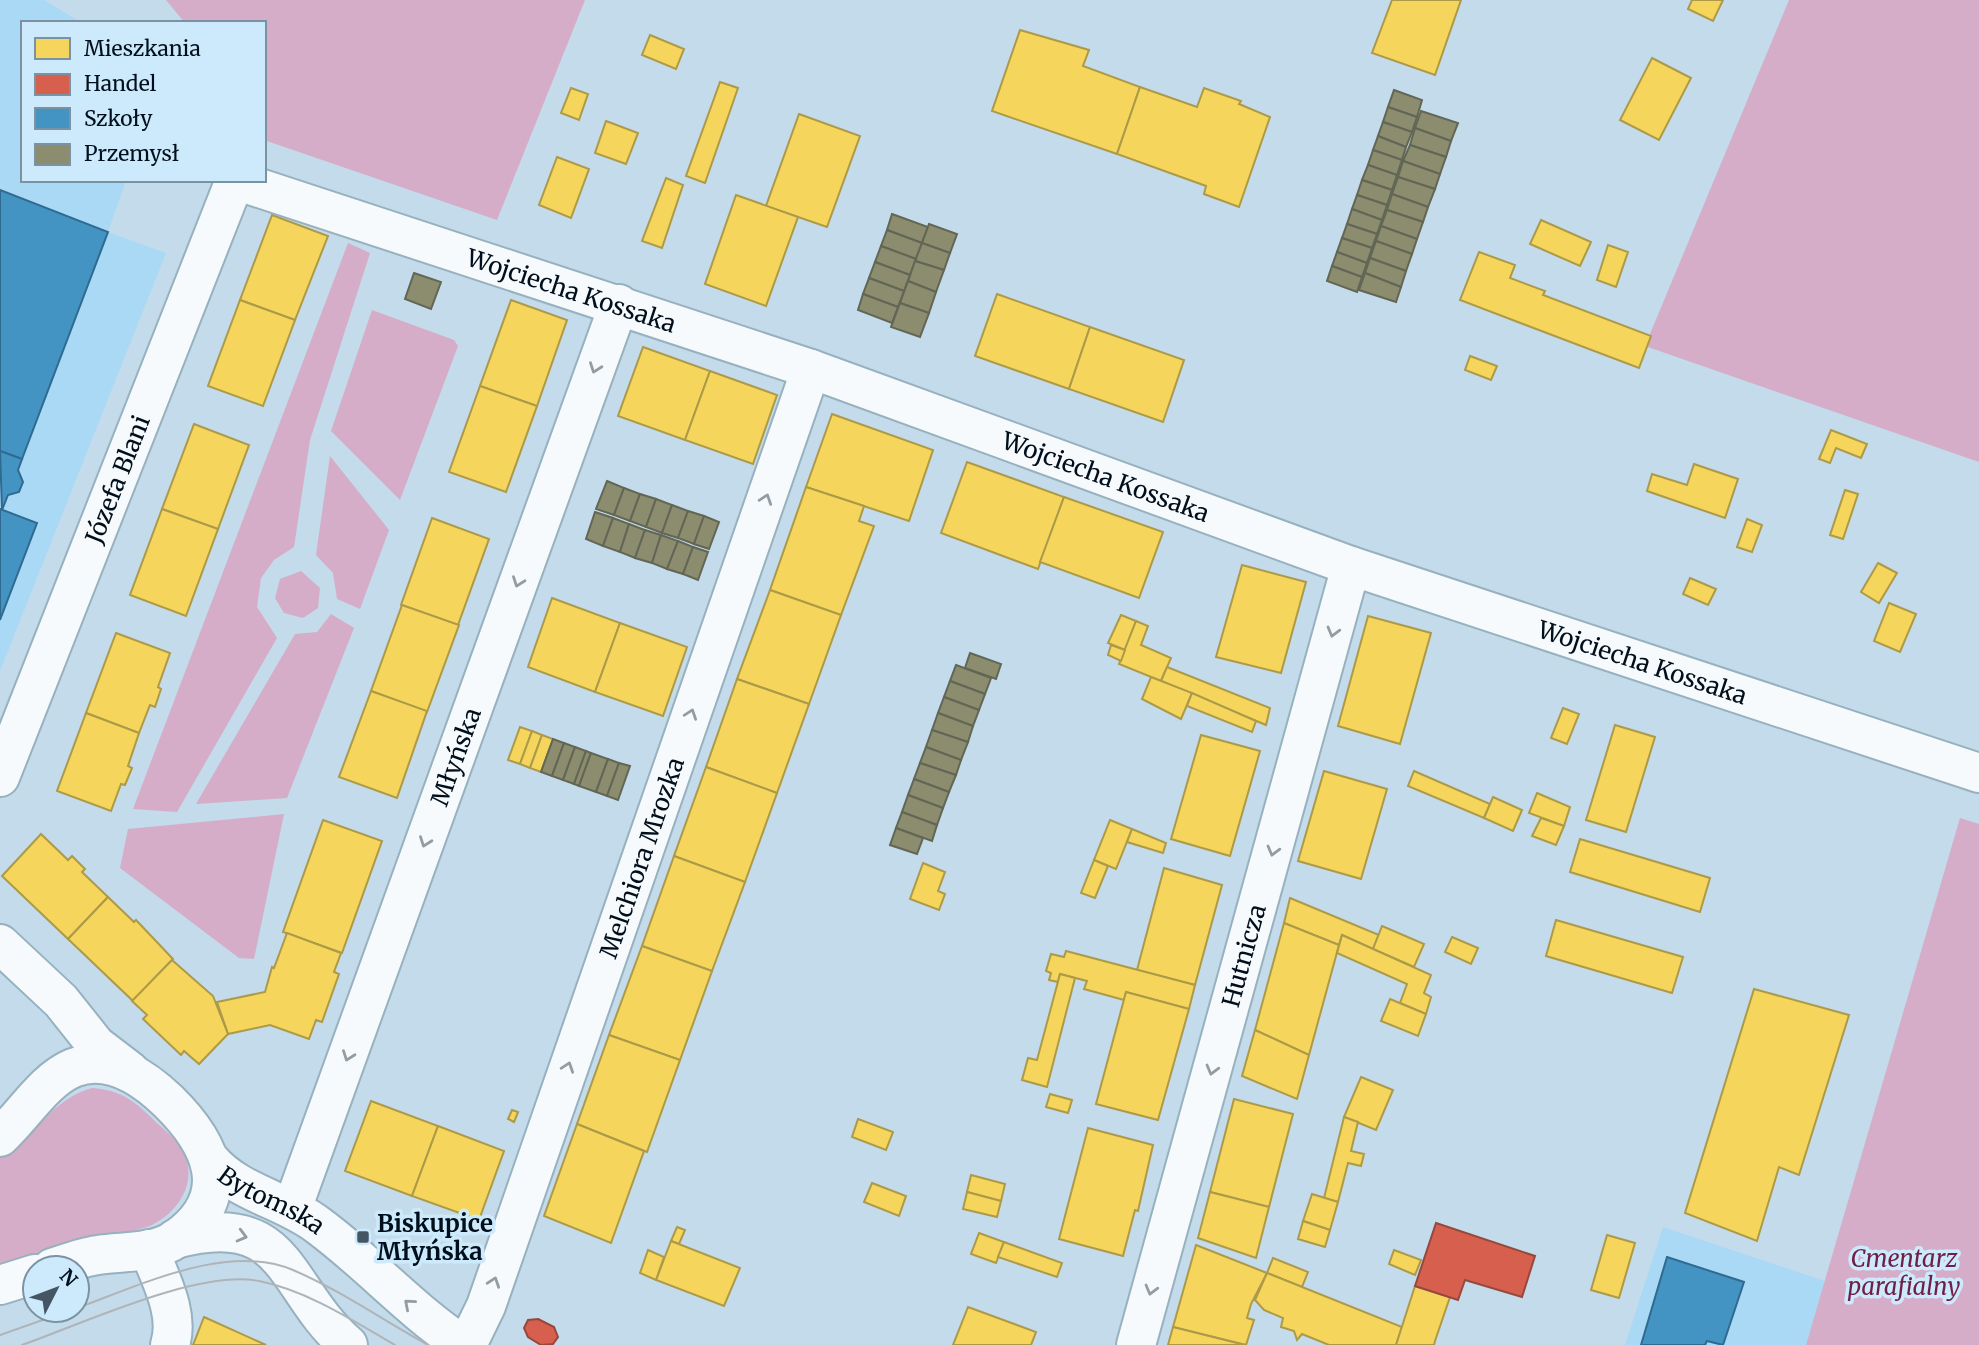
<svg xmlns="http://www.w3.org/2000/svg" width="1979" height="1345" viewBox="0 0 1979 1345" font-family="Merriweather,serif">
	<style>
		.built { fill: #aad9f6 }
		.green { fill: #d5adc8 }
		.homes { fill: #f6d55c; stroke: #ac9a48; stroke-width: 2 }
		.shops { fill: #d6604d; stroke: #96483e; stroke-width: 2 }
		.schools { fill: #4393c3; stroke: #2f6b91; stroke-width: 2 }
		.industry { fill: #8c8c6e; stroke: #626655; stroke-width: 2 }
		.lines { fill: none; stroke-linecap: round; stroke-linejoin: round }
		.minor-casing { stroke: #97b1bf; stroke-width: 42 }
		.minor { stroke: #f6fafc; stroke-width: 38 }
		.tram { stroke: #afb4b8; stroke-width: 2 }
		.oneway { stroke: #949ca2 }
		.poi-dot { fill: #445663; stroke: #cdeafc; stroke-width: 2.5 }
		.labels { text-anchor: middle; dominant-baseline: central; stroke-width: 7; stroke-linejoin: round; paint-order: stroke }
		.street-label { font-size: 24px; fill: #000f1b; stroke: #cdeafc }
		.poi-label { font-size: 24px; font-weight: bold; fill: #000f1b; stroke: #cdeafc; text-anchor: start }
		.park-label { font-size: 24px; font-style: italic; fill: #6f1f46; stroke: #cdeafc }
	</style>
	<rect width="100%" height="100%" fill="#c3dbea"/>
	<!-- built -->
	<g class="built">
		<path d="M0,0H44L82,23H23V180H126L108,232L166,253L0,671Z"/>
		<path d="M1663,1227L1825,1281L1806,1345H1625Z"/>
	</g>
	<!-- green -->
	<g class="green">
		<path d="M166,0H585L497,220L264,140V23H185Z"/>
		<path d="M1789,0H1979V462L1645,346Z"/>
		<path d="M348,243L370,253L310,440L294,547L274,560L261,578L257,607L277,638L177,812L133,809Z"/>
		<path d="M372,310L454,340L458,346L400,500L331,431Z"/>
		<path d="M330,456L389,530L360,609L337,599L333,573L316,555Z"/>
		<path d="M301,571L320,588L318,608L303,618L284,613L275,598L280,579Z"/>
		<path d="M331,614L354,628L287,798L196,804L295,634L317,632Z"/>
		<path d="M284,814L254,959L239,958L120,868L128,829Z"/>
		<path d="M1960,818L1979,824V1345H1806Z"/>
		<path d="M92,1088C122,1090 136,1102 157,1123C166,1131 177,1140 183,1151C199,1182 178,1213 150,1226L0,1270V1155C33,1136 54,1098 92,1088Z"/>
	</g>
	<!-- homes -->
	<g class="homes">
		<path d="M1392,0H1461L1435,75L1372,53Z"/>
		<path d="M1692,0H1723L1713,21L1688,9Z"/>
		<path d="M1020,30L1089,50L1083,66L1140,87L1117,154L992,111Z"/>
		<path d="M650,35L684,49L676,69L642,55Z"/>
		<path d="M1652,58L1691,78L1659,140L1620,120Z"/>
		<path d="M720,82L738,88L705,183L686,176Z"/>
		<path d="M1140,87L1197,107L1204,88L1241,101L1239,104L1270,117L1239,207L1204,194L1206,186L1117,154Z"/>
		<path d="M571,88L588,94L579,120L561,113Z"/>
		<path d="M799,114L860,136L827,227L766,206Z"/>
		<path d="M606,121L638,133L626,164L595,153Z"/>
		<path d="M557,157L589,169L571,218L539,205Z"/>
		<path d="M666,178L683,185L662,248L642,241Z"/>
		<path d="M736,195L798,217L766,306L705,284Z"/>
		<path d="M272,215L328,236L295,320L240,300Z"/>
		<path d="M1541,220L1591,242L1580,266L1530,244Z"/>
		<path d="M1608,245L1628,252L1616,287L1597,280Z"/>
		<path d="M1479,252L1515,265L1510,278L1545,291L1543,295L1651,336L1639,368L1460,300Z"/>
		<path d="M997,294L1090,327L1069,389L975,356Z"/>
		<path d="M240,300L295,320L263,406L208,386Z"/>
		<path d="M511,300L567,320L537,406L480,386Z"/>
		<path d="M1090,327L1184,360L1163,422L1069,389Z"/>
		<path d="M643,347L710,371L685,440L618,416Z"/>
		<path d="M1470,356L1497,366L1491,380L1465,370Z"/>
		<path d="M710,371L777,395L753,464L685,440Z"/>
		<path d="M480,386L537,406L506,492L449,472Z"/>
		<path d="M832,414L933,450L909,521L806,487Z"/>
		<path d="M194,424L249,445L218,529L162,509Z"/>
		<path d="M1831,430L1867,444L1861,458L1836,448L1830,463L1819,459Z"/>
		<path d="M967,462L1064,497L1038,569L941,533Z"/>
		<path d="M1694,464L1738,479L1725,518L1647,491L1652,474L1687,485Z"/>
		<path d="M806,487L864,506L859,521L874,526L841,615L770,590Z"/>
		<path d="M1845,490L1858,494L1843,539L1830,535Z"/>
		<path d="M1064,497L1163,532L1139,598L1040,562Z"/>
		<path d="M162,509L218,529L186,616L130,595Z"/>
		<path d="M432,518L489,539L458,625L401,605Z"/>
		<path d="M1747,519L1762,525L1752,552L1737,547Z"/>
		<path d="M1878,563L1897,573L1879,603L1861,592Z"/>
		<path d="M1242,565L1306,582L1281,673L1216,657Z"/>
		<path d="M1690,578L1716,589L1708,605L1683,594Z"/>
		<path d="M770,590L841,615L809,704L737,679Z"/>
		<path d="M552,598L620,623L595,692L528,667Z"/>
		<path d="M1889,603L1916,614L1900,652L1874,641Z"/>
		<path d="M402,605L459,625L427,712L371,691Z"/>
		<path d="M1121,615L1136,621L1125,650L1108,643Z"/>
		<path d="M1368,616L1431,633L1400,744L1338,726Z"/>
		<path d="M1136,621L1148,626L1141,645L1171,658L1161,681L1119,664Z"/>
		<path d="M620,623L687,647L663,716L595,692Z"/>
		<path d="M116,633L170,653L158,687L161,689L155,707L150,705L139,733L86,713Z"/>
		<path d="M1111,645L1125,650L1121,661L1108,655Z"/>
		<path d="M1167,667L1270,708L1266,725L1161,681Z"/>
		<path d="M1151,677L1192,693L1181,719L1142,699Z"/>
		<path d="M737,679L809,704L777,793L706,767Z"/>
		<path d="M371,691L427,711L397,798L339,777Z"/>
		<path d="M1192,693L1256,721L1252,732L1187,706Z"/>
		<path d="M1563,708L1579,714L1567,744L1551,738Z"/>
		<path d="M86,713L139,733L128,766L132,768L125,785L121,784L111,811L57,791Z"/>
		<path d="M1615,725L1655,737L1626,832L1586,820Z"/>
		<path d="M520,727L532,731L520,764L508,760Z"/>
		<path d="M532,731L542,735L530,768L520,764Z"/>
		<path d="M542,735L553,739L541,772L530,768Z"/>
		<path d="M1201,735L1260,751L1230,856L1171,839Z"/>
		<path d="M706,767L777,793L745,882L674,856Z"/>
		<path d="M1324,771L1387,789L1361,879L1298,861Z"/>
		<path d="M1414,771L1490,804L1484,818L1408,786Z"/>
		<path d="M1537,793L1570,807L1564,826L1529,813Z"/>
		<path d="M1493,797L1522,810L1513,831L1484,818Z"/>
		<path d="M1541,818L1564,826L1556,845L1532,836Z"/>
		<path d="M323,820L382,841L342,953L283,932Z"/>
		<path d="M1110,820L1132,829L1116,869L1094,860Z"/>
		<path d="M1132,829L1166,843L1163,853L1127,842Z"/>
		<path d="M41,834L68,860L72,856L85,869L82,872L108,897L68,939L2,876Z"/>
		<path d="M1580,839L1710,878L1700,912L1570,872Z"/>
		<path d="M674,856L745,882L712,971L642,946Z"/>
		<path d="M1094,860L1108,866L1095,898L1081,893Z"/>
		<path d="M923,863L945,872L938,891L945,894L939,910L910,899Z"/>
		<path d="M1164,868L1222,885L1195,985L1137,970Z"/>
		<path d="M108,897L134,922L136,920L173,959L133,1001L68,939Z"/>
		<path d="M1290,898L1379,935L1373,949L1342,935L1339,945L1284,923Z"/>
		<path d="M1556,920L1683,957L1672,993L1546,956Z"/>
		<path d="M1284,923L1339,945L1309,1055L1255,1030Z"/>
		<path d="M1382,926L1424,944L1414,967L1373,949Z"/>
		<path d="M287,933L341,953L334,972L339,974L322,1022L316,1020L309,1039L270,1025L228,1034L217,1002L265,992L272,967L274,968Z"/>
		<path d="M1342,935L1431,975L1424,993L1431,997L1426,1014L1400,1003L1407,984L1337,953Z"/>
		<path d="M1452,937L1478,948L1471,964L1445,952Z"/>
		<path d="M642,946L712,971L680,1060L609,1035Z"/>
		<path d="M1066,951L1195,985L1189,1009L1126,992L1124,1000L1084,989L1087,981L1060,974L1058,982L1049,980L1051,973L1046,971L1051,954L1064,957Z"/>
		<path d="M172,960L213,996L228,1034L199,1064L184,1051L181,1055L143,1019L147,1015L132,1001Z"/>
		<path d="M1060,974L1075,978L1047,1087L1022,1080L1028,1058L1037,1060Z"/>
		<path d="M1754,989L1849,1015L1799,1175L1779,1167L1757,1241L1685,1213Z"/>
		<path d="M1126,992L1189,1009L1158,1120L1096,1104Z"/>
		<path d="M1390,999L1426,1014L1418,1036L1381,1021Z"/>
		<path d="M1255,1030L1309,1055L1297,1099L1242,1076Z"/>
		<path d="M609,1035L680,1060L647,1152L577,1124Z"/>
		<path d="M1361,1077L1393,1090L1376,1130L1344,1117Z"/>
		<path d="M1050,1094L1072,1100L1068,1113L1046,1107Z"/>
		<path d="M1234,1099L1293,1114L1269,1207L1210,1192Z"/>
		<path d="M371,1101L438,1126L412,1196L345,1171Z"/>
		<path d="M512,1110L518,1112L514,1122L508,1119Z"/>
		<path d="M1344,1117L1358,1122L1351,1151L1364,1154L1361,1166L1348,1163L1338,1202L1324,1198Z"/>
		<path d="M858,1119L893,1132L886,1150L852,1137Z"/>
		<path d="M577,1124L644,1151L611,1243L544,1216Z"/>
		<path d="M438,1126L504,1151L479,1220L412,1196Z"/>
		<path d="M1088,1128L1153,1145L1138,1211L1135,1210L1123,1256L1059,1239Z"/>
		<path d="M971,1175L1005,1184L1001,1201L967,1192Z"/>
		<path d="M872,1183L906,1196L899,1216L864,1202Z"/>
		<path d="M967,1192L1001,1201L997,1217L963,1209Z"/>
		<path d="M1210,1192L1269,1207L1256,1258L1198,1238Z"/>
		<path d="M1312,1194L1338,1202L1330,1230L1303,1221Z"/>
		<path d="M1303,1221L1330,1230L1325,1247L1298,1239Z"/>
		<path d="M677,1227L685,1230L679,1244L671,1241Z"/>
		<path d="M979,1233L1004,1242L996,1263L971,1254Z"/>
		<path d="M1607,1235L1635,1243L1619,1298L1591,1290Z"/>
		<path d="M671,1241L740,1268L724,1306L656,1280Z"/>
		<path d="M1004,1242L1062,1263L1057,1277L998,1257Z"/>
		<path d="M1196,1245L1267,1273L1251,1304L1247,1318L1254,1320L1246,1345L1173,1327Z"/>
		<path d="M648,1250L664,1257L656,1280L640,1273Z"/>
		<path d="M1394,1250L1421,1260L1415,1275L1389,1264Z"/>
		<path d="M1273,1258L1308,1272L1302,1287L1267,1273Z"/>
		<path d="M1267,1273L1402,1327L1396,1345H1329L1302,1334L1297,1340L1294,1331L1281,1327L1283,1318L1264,1310L1255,1300Z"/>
		<path d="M1415,1286L1450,1297L1435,1341L1434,1345H1396Z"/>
		<path d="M968,1307L1036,1332L1031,1345H953Z"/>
		<path d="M204,1317L266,1345H193Z"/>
		<path d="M1173,1327L1245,1345H1168Z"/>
	</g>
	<!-- shops -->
	<g class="shops">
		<path d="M1436,1223L1535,1256L1522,1297L1465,1280L1458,1300L1415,1286Z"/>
		<path d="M538,1319L554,1327L558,1337L553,1344L541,1345L528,1337L524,1328L528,1320Z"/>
	</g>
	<!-- schools -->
	<g class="schools">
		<path d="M0,190L108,232L22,459L0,451Z"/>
		<path d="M0,451L22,459L18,470L23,482L19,492L8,495L2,510Z"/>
		<path d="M0,509L37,523L0,620Z"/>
		<path d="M1667,1257L1744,1282L1723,1345L1707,1341L1705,1345H1641Z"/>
	</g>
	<!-- industry -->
	<g class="industry">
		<path d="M1394,90L1422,100L1417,117L1388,107Z"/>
		<path d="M1388,107L1417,117L1412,132L1383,122Z"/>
		<path d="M1421,111L1458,123L1451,141L1415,128Z"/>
		<path d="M1383,122L1412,132L1406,147L1378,136Z"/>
		<path d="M1415,128L1451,141L1446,157L1410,145Z"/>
		<path d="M1378,136L1406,147L1402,160L1373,150Z"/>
		<path d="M1410,145L1446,157L1440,174L1403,161Z"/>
		<path d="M1373,150L1402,160L1397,175L1368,165Z"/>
		<path d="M1403,161L1440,174L1435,189L1398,177Z"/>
		<path d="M1368,165L1397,175L1392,190L1362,180Z"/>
		<path d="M1398,177L1435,189L1428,207L1392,194Z"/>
		<path d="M1362,180L1392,190L1387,205L1357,195Z"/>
		<path d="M1392,194L1428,207L1423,222L1387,210Z"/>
		<path d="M1357,195L1387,205L1382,220L1352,209Z"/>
		<path d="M1352,209L1382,220L1377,234L1347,224Z"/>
		<path d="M1387,210L1423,222L1417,239L1381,226Z"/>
		<path d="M892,214L928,227L922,243L887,230Z"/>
		<path d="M929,224L957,234L950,253L922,243Z"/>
		<path d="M1347,224L1377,234L1372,248L1342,238Z"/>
		<path d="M1381,226L1417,239L1412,254L1376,241Z"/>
		<path d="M887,230L922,243L916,259L881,246Z"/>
		<path d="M1342,238L1372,248L1367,263L1337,252Z"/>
		<path d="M1376,241L1412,254L1406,271L1370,258Z"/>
		<path d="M922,243L950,253L944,270L915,261Z"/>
		<path d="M881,246L916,259L910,275L875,262Z"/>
		<path d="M1337,252L1367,263L1362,277L1332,266Z"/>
		<path d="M1370,258L1406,271L1401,287L1365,273Z"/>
		<path d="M915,261L944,270L936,292L908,281Z"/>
		<path d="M875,262L910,275L904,291L869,278Z"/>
		<path d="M1332,266L1362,277L1357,292L1327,281Z"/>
		<path d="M414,273L441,282L431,309L405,299Z"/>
		<path d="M1365,273L1401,287L1396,302L1359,290Z"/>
		<path d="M869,278L904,291L898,307L863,294Z"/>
		<path d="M908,281L936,292L929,313L900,303Z"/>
		<path d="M863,294L898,307L892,323L858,310Z"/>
		<path d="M900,303L929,313L920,337L891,327Z"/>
		<path d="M607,481L624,488L614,515L596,509Z"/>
		<path d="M624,488L640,494L630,521L614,515Z"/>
		<path d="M640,494L656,499L646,527L630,521Z"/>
		<path d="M656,499L672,505L662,533L646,527Z"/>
		<path d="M672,505L688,511L678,538L662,533Z"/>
		<path d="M688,511L704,516L694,544L678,538Z"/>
		<path d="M595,512L613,518L603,546L586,539Z"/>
		<path d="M704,516L719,522L709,549L694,544Z"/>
		<path d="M613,518L629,524L620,552L603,546Z"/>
		<path d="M629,524L645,530L635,558L620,552Z"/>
		<path d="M645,530L661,535L652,563L635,558Z"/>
		<path d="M661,535L678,541L667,569L652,563Z"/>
		<path d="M678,541L693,547L683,574L667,569Z"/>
		<path d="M693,547L708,552L698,580L683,574Z"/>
		<path d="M970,653L1001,664L996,679L965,668Z"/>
		<path d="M956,665L991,678L985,694L950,681Z"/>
		<path d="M950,681L985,694L979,710L944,697Z"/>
		<path d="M944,697L979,710L973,726L938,713Z"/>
		<path d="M938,713L973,726L968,742L932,730Z"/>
		<path d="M932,730L968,742L961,760L926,747Z"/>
		<path d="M553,739L564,743L552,776L541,772Z"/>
		<path d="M564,743L575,747L563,780L552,776Z"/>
		<path d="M575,747L586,751L574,784L563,780Z"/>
		<path d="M926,747L961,760L956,775L920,763Z"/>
		<path d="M586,751L591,753L579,786L574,784Z"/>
		<path d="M591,753L608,759L596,792L579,786Z"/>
		<path d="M608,759L619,763L607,796L596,792Z"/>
		<path d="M619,763L630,766L618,800L607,796Z"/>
		<path d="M920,763L956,775L949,792L914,779Z"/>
		<path d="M914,779L949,792L943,808L908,795Z"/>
		<path d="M908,795L943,808L937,825L902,812Z"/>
		<path d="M902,812L937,825L932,841L896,828Z"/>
		<path d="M896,828L923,838L917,854L890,845Z"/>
	</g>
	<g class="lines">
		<!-- minor casing -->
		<g class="minor-casing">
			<g id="minor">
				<path id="s1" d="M235,180L811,369L1351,566L1979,773"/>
				<path id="s2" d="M0,777L235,180"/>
				<path d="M0,944L61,1001L96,1045L130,1071"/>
				<path d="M0,1137C23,1116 44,1080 73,1068C109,1054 144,1078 168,1101C211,1143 237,1196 176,1239C154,1254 124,1251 98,1255C83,1257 67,1263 52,1268"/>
				<path id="s3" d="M210,1160C239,1194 284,1199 319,1226C369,1263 411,1311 463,1345"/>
				<path id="s4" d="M292,1209L619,304"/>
				<path d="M175,1239C290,1208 282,1288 348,1345"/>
				<path d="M149,1249C160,1279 180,1313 170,1345"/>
				<path d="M0,1285L35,1274"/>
				<path id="s5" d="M467,1345L486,1306L811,369"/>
				<path id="s6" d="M1136,1345L1351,566"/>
			</g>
		</g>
		<!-- minor -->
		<use href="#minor" class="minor"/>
		<!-- tram -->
		<g class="tram">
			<path d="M77,1308C139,1286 227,1242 293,1270C340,1290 384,1321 428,1345"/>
			<path d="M0,1335L71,1310"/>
			<path d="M22,1345C82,1324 198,1269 259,1281C306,1290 354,1321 395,1345"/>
		</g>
	</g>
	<!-- one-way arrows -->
	<defs><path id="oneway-chevron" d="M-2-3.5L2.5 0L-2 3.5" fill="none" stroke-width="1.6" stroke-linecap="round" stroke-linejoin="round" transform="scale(1.75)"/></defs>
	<g class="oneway">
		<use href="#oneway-chevron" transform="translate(595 368) rotate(110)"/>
		<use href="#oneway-chevron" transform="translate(766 499) rotate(-71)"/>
		<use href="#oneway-chevron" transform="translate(518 582) rotate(110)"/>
		<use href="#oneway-chevron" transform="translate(1333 632) rotate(105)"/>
		<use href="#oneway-chevron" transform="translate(691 714) rotate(-71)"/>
		<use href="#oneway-chevron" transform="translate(425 842) rotate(110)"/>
		<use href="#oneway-chevron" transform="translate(1273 851) rotate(105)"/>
		<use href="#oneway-chevron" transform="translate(348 1056) rotate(110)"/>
		<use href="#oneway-chevron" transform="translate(568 1067) rotate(-71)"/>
		<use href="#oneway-chevron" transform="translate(1212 1070) rotate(105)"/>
		<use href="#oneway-chevron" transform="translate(242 1236) rotate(15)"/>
		<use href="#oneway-chevron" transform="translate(494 1282) rotate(-71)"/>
		<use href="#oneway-chevron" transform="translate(1151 1290) rotate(105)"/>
		<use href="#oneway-chevron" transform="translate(409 1304) rotate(-139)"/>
	</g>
	<!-- markers -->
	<rect class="poi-dot" x="356" y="1230" width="14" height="14" rx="3.5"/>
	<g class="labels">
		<!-- street labels -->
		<g class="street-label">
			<text stroke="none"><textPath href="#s1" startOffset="354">Wojciecha Kossaka</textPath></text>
			<text stroke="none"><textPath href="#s1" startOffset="920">Wojciecha Kossaka</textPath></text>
			<text stroke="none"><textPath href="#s2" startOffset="320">Józefa Blani</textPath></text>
			<text stroke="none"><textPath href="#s1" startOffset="1488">Wojciecha Kossaka</textPath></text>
			<text stroke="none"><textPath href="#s4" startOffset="481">Młyńska</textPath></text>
			<text stroke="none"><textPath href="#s5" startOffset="518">Melchiora Mrozka</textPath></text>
			<text stroke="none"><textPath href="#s6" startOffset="404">Hutnicza</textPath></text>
			<text stroke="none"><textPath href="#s3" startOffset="74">Bytomska</textPath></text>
		</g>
		<!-- poi labels -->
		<g class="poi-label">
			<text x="377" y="1223">Biskupice<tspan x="377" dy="28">Młyńska</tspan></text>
		</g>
		<!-- park labels -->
		<g class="park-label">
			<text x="1904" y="1258">Cmentarz<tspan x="1904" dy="28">parafialny</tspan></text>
		</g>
	</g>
	<!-- legend -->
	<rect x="21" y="21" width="245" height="161" fill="#cdeafc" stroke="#7b92a2" stroke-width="2"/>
	<rect x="35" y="38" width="35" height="21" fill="#f6d55c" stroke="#7b92a2" stroke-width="2"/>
	<text x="84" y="56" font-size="21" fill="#000f1b">Mieszkania</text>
	<rect x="35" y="74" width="35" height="21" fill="#d6604d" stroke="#7b92a2" stroke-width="2"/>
	<text x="84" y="91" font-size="21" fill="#000f1b">Handel</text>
	<rect x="35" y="108" width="35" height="21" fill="#4393c3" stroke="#7b92a2" stroke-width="2"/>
	<text x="84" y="126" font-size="21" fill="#000f1b">Szkoły</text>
	<rect x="35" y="144" width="35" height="21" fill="#8c8c6e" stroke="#7b92a2" stroke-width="2"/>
	<text x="84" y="161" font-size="21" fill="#000f1b">Przemysł</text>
	<!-- north arrow -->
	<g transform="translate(56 1289) rotate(48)"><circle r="33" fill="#cdeafc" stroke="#7b92a2" stroke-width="2"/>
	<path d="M0-5L12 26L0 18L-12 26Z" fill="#445663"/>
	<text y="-10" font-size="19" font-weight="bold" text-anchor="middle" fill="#000f1b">N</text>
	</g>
</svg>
